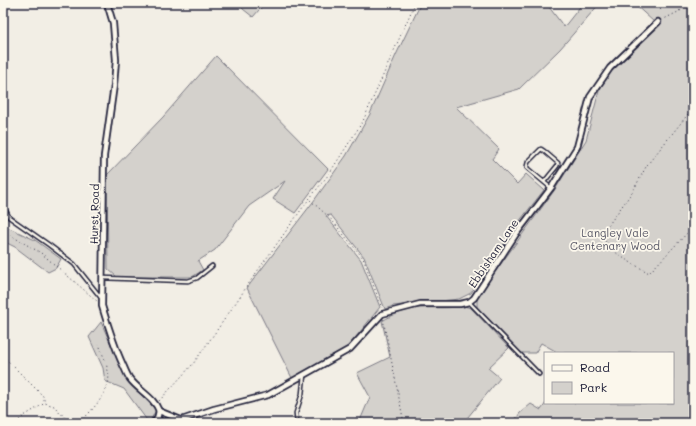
<svg xmlns="http://www.w3.org/2000/svg" width="696" height="426" viewBox="0 0 696 426" font-family="Mali,sans-serif">
	<style>
		.green { fill: #d4d1cc; stroke: #7b7a84 }
		.lines { fill: none; stroke-linecap: round; stroke-linejoin: round }
		.lane-casing { stroke: #22223b; stroke-width: 5.5 }
		.street-casing { stroke: #22223b; stroke-width: 8 }
		.path { stroke: #22223b; stroke-width: 1; stroke-dasharray: 1 3; stroke-linecap: butt }
		.lane { stroke: #fbf7ec; stroke-width: 2.5 }
		.street { stroke: #fbf7ec; stroke-width: 4.5 }
		.labels { text-anchor: middle; dominant-baseline: central; stroke-width: 3.5; stroke-linejoin: round; paint-order: stroke }
		.street-label { font-size: 11px; fill: #22223b; stroke: #fbf7ec }
		.park-label { font-size: 11px; fill: #575766; stroke: #fbf7ec }
	</style>
	<rect width="100%" height="100%" fill="#f2eee5"/>
	<filter id="ink" filterUnits="userSpaceOnUse"><feTurbulence type="fractalNoise" baseFrequency=".025" numOctaves="2"/><feDisplacementMap in="SourceGraphic" scale="8" xChannelSelector="R" yChannelSelector="G"/><feConvolveMatrix kernelMatrix="1 2 1 2 8 2 1 2 1" color-interpolation-filters="sRGB"/></filter>
	<g filter="url(#ink)">
		<!-- green -->
		<g class="green">
			<path d="M239,3H265L253,17L243,9Z"/>
			<path d="M421,3H546L564,27L583,3H600L560,49L519,89L456,107L499,149L492,159L517,184L526,174L544,190L518,223L471,293L459,299L393,306L385,309L364,257L331,215L326,216L361,260L380,307L348,347L292,378L247,288L313,202L346,156L370,114L396,55Z"/>
			<path d="M633,3H693V423H513L520,413L531,404L541,410L546,403H673V353H559L541,343L535,353H522L477,307V297L492,270L495,272L556,188L586,140L599,91L610,68L657,22H654Z"/>
			<path d="M216,56L328,169L295,213L273,199L285,181L249,206L215,250L198,261L203,270L192,277H117L108,269L107,175L163,117Z"/>
			<path d="M3,225L35,240L61,259L56,268L48,272L15,247L3,241Z"/>
			<path d="M464,306L471,308L509,348L488,368L500,378L463,423H359L370,397L357,373L390,357L382,321C394,314 407,309 421,308C435,307 449,309 464,306Z"/>
			<path d="M101,322L123,372L139,393L156,410L149,423L124,389L105,381L103,368L89,337Z"/>
		</g>
		<g class="lines">
			<!-- lane casing -->
			<g class="lane-casing">
				<g id="lane">
					<path d="M544,182L557,166L558,163L544,151L541,149L528,162L527,166V168L551,188"/>
					<path d="M3,209L6,211L9,217L49,245L74,264L102,299"/>
					<path d="M103,278L188,281L197,278L212,266"/>
					<path d="M469,302L539,374"/>
					<path d="M297,423L296,413L302,394L304,375"/>
				</g>
			</g>
			<!-- street casing -->
			<g class="street-casing">
				<g id="street">
					<path d="M107,3L113,23L116,60L114,85L104,156L102,306C108,326 114,346 123,365C125,369 127,375 130,379C139,391 154,397 159,411"/>
					<path d="M159,411L181,420"/>
					<path d="M157,419L165,423"/>
					<path d="M153,423L157,419L159,411"/>
					<path d="M173,423L214,409L268,395L350,349L382,314L420,304H460L469,302L474,298L516,234L551,188L577,147L590,97L610,68L658,22"/>
				</g>
			</g>
			<!-- path -->
			<g class="path">
				<path d="M673,3L677,7"/>
				<path d="M689,5L693,11"/>
				<path d="M680,11L677,7L683,3"/>
				<path d="M662,20L680,11L691,3"/>
				<path d="M693,108L647,165L633,191L602,234C608,253 633,263 649,273L693,227"/>
				<path d="M310,200L330,218L363,258L382,308"/>
				<path d="M3,231L41,253L97,301"/>
				<path d="M383,319L404,423"/>
				<path d="M3,353L6,348"/>
				<path d="M3,356L43,396L45,403"/>
				<path d="M159,401L193,364L224,320L254,276L306,203L329,174L363,121L415,3"/>
				<path d="M16,423L24,416L45,403L54,406L70,423H80C92,409 113,391 108,371C106,362 102,353 99,344"/>
			</g>
			<!-- lane -->
			<use href="#lane" class="lane"/>
			<!-- street -->
			<use href="#street" class="street"/>
		</g>
	</g>
	<g class="labels">
		<!-- street labels -->
		<g class="street-label">
			<text transform="translate(94 214) rotate(-89)">Hurst Road</text>
			<text transform="translate(493 253) rotate(-56)">Ebbisham Lane</text>
		</g>
		<!-- park labels -->
		<g class="park-label">
			<text x="615" y="232">Langley Vale<tspan x="615" dy="13">Centenary Wood</tspan></text>
		</g>
	</g>
	<!-- margin -->
	<rect width="696" height="426" fill="none" stroke="#fbf7ec" stroke-width="16"/>
	<rect x="8" y="8" width="680" height="410" fill="none" stroke="#22223b" stroke-width="1.5" filter="url(#ink)"/>
	<!-- legend -->
	<rect x="544" y="352" width="130" height="52" fill="#fbf7ec" stroke="#a4a2a5"/>
	<rect x="552" y="365" width="20" height="6" fill="#fbf7ec" stroke="#a4a2a5"/>
	<text x="580" y="372" font-size="12" fill="#22223b">Road</text>
	<rect x="552" y="382" width="20" height="12" fill="#d4d1cc" stroke="#a4a2a5"/>
	<text x="580" y="392" font-size="12" fill="#22223b">Park</text>
</svg>
